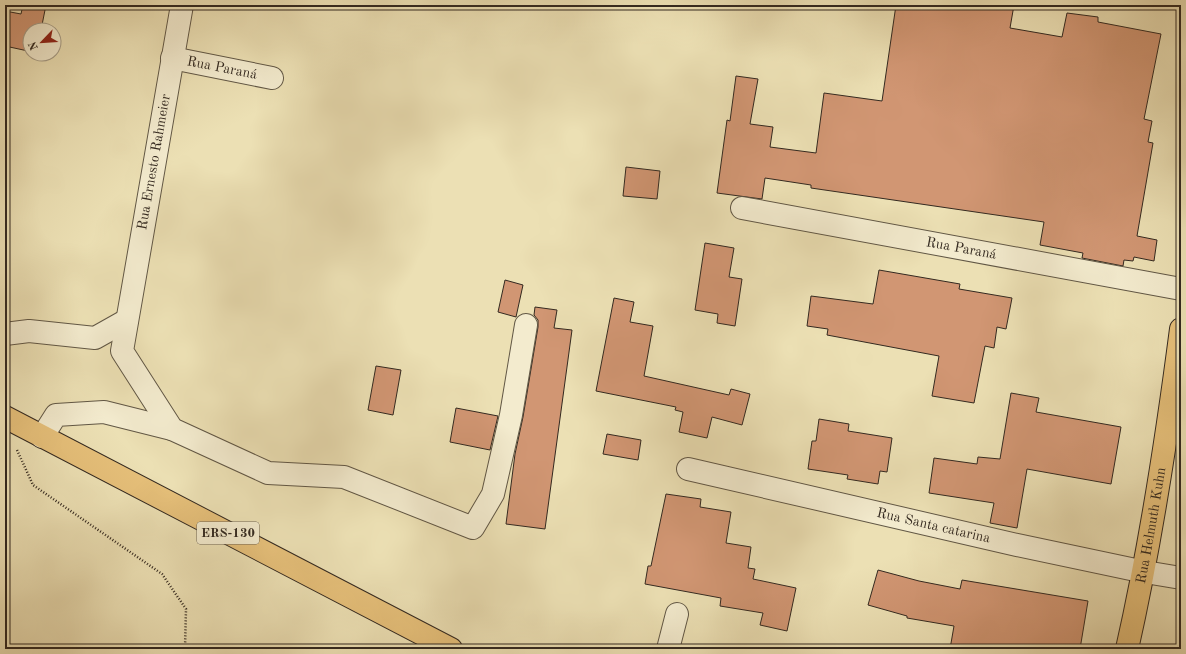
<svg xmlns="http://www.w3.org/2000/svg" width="1186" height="654" viewBox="0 0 1186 654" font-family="'Old Standard TT',serif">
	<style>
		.building { fill: #d19673; stroke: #332920 }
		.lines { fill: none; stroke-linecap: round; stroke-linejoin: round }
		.minor-casing { stroke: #615745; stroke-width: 24 }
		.major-casing { stroke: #332920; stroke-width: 24 }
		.path { stroke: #332920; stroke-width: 2.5; stroke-dasharray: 1 2; stroke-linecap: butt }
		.minor { stroke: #f3ebce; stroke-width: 22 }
		.major { stroke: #e6c07a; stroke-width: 22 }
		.labels { text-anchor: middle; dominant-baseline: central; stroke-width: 3; stroke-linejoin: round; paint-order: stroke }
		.shield { fill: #f3ebce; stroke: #6d6354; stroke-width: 1 }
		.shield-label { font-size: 13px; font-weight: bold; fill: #332920 }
		.street-label { font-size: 14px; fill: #332920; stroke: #f3ebce }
	</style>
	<rect width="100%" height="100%" fill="#ece0b4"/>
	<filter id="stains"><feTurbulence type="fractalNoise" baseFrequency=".005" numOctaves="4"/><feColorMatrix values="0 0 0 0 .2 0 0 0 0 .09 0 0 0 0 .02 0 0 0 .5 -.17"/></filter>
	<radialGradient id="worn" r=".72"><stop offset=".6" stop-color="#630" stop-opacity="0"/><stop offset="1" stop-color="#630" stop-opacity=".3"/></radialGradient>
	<!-- building -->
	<g class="building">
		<path d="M23,5H46L41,30H30V48H29L28,51L5,46V11L21,14Z"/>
		<path d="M896,5H1014L1010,28L1062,37L1067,13L1098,17V22L1161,34L1144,119L1152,121L1148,142L1153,143L1137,236L1157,240L1154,261L1134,257L1133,261L1124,260L1123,266L1082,258L1083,253L1040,245L1044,222L811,188V185L765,178L762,199L717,193L727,120L730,121L736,76L758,79L750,124L773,127L770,147L816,153L824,93L882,101Z"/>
		<path d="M626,167L660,171L657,199L623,196Z"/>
		<path d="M705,243L734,248L729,277L742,279L735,326L717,323L718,314L695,310Z"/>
		<path d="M879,270L960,284L959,289L1012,298L1006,329L997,327L994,348L985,346L974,403L932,396L939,356L827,335L828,329L807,326L811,296L873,304Z"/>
		<path d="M505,280L523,285L516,317L498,312Z"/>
		<path d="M614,298L634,302L630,322L653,326L644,376L729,395L731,389L750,394L742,425L712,417L707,438L679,432L683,412L675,410L676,407L596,391Z"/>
		<path d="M535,307L557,310L554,328L572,330L545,529L506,524L515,454L523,417L538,327V320L534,315Z"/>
		<path d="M376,366L401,370L393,415L368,410Z"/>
		<path d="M1011,393L1039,398L1036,412L1121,427L1111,484L1027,469L1017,528L990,523L994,503L929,493L934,458L977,464L978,457L1000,459Z"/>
		<path d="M456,408L498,416L490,450L450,442Z"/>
		<path d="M819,419L849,424L848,431L892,438L887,472L880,471L878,484L847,479L848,475L808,469L812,441H816Z"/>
		<path d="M607,434L641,440L638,460L603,454Z"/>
		<path d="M666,494L701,499L700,507L731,512L726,543L751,547L748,568L755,569L753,579L796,588L787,631L760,625L763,613L720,606L721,598L645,584L648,566H651Z"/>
		<path d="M878,570L919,581L960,589L962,580L1088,601L1080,649H950L954,626L907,618V616L868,605Z"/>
	</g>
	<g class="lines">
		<!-- minor casing -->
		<g class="minor-casing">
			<g id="minor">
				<path d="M182,5L122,351L172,429L268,473L344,477L473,528L493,494L511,415L526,325"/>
				<path id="s1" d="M172,58L272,78"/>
				<path id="s2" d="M742,208L1181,289"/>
				<path d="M5,334L29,331L95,338L127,320"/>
				<path d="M42,437L56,415L104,412L172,429"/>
				<path id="s3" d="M688,469L1017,545L1145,572L1181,578"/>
				<path d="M668,649L677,614"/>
			</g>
		</g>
		<!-- major casing -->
		<g class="major-casing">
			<g id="major">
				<path d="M5,417L451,649"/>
				<path id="s4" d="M1127,649C1151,543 1167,437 1181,329"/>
			</g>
		</g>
		<!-- path -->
		<path class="path" d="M17,450L33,485L162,574L186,609L185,649"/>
		<!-- minor -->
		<use href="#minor" class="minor"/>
		<!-- major -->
		<use href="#major" class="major"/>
	</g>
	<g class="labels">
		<!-- shield labels -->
		<rect class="shield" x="197" y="522" width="62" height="22" rx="3"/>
		<g class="shield-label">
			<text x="228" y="533">ERS-130</text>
		</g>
		<!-- street labels -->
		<g class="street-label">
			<text stroke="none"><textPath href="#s1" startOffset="51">Rua Paraná</textPath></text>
			<text transform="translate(154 162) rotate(-80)">Rua Ernesto Rahmeier</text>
			<text stroke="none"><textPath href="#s2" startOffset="223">Rua Paraná</textPath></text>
			<text stroke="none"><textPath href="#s4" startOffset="126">Rua Helmuth Kuhn</textPath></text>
			<text stroke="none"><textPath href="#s3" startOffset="252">Rua Santa catarina</textPath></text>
		</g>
	</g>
	<!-- margin -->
	<rect width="1186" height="654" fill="none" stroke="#ece0b4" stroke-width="20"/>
	<rect x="6" y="6" width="1174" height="642" fill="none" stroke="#332920" stroke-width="2"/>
	<rect x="10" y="10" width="1166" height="634" fill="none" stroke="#332920"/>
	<!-- north arrow -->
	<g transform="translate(42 42) rotate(245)"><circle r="19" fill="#f3ebce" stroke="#a69d88"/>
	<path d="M0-3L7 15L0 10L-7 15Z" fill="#8f2418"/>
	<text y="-6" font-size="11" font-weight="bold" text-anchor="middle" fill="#332920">N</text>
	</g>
	<rect width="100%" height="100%" filter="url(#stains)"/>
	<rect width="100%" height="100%" fill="url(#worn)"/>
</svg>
